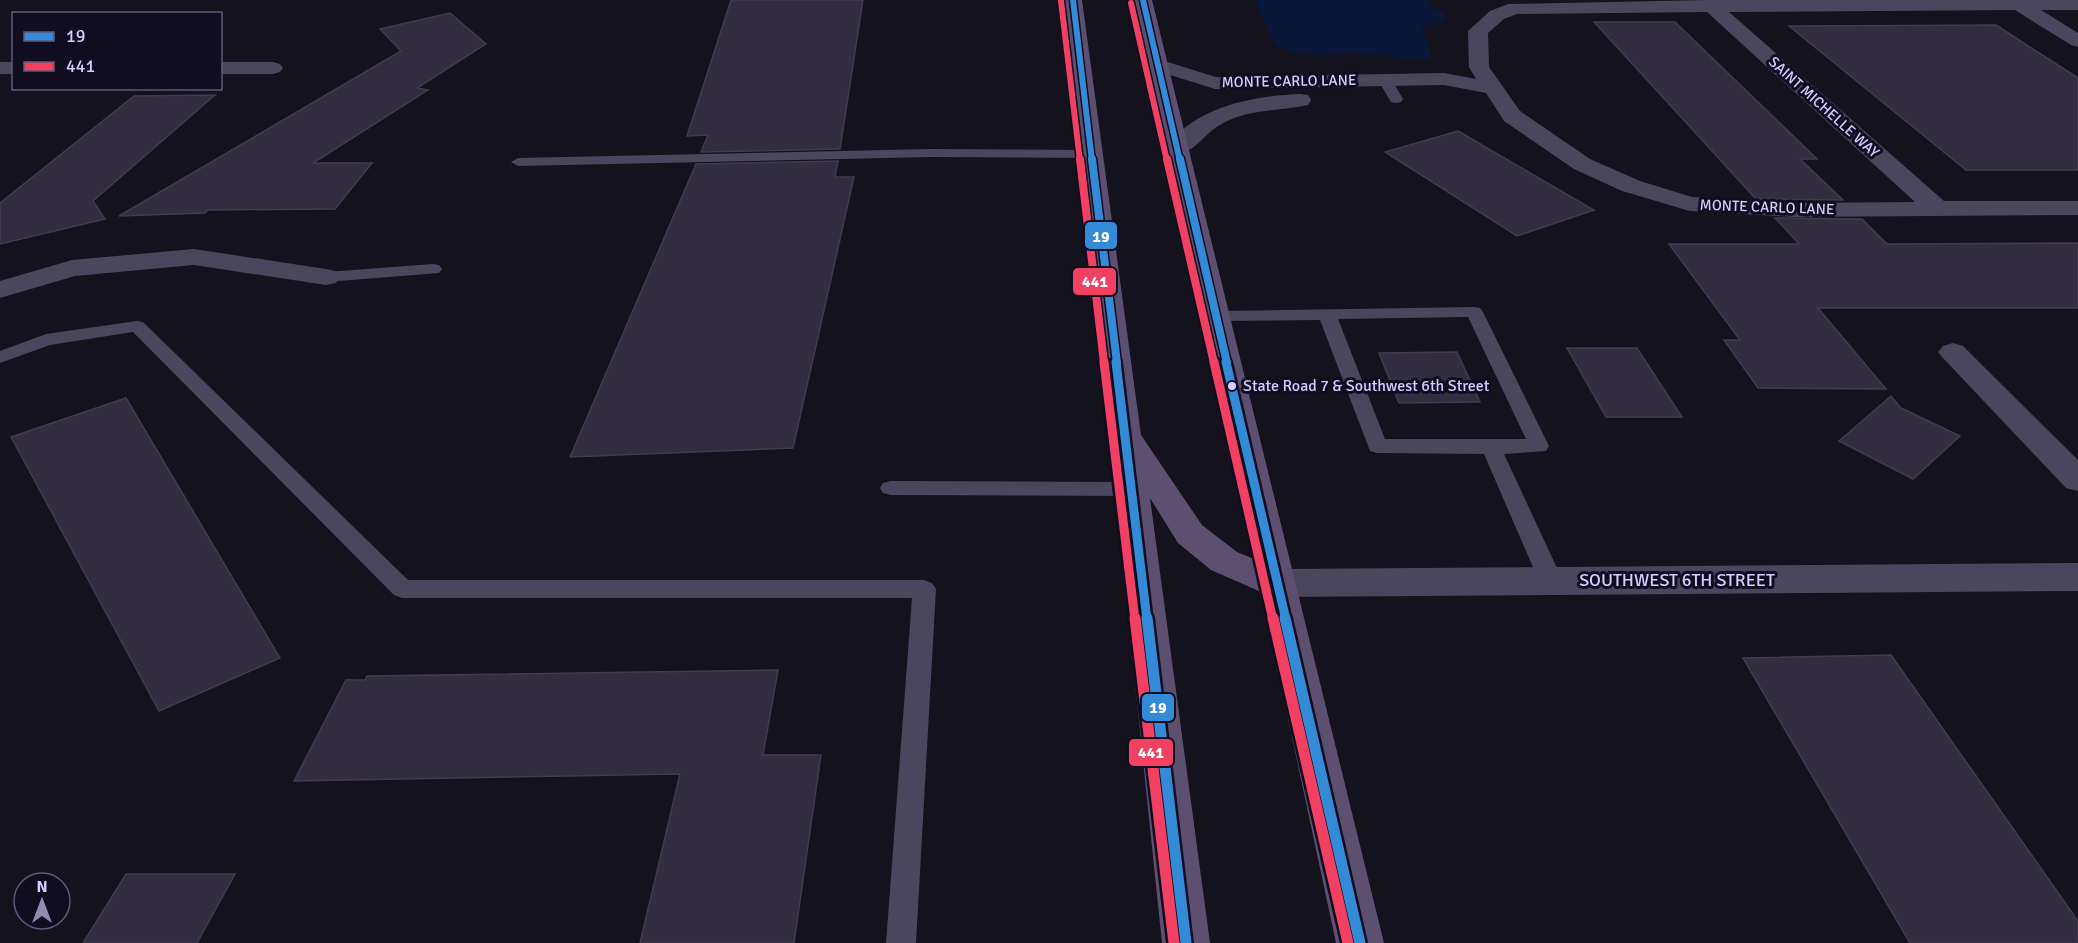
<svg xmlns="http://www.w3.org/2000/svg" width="2078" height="943" viewBox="0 0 2078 943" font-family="Signika,sans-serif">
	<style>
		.water { fill: #09173b }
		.building { fill: #322e3f; stroke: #413b50; stroke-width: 1.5 }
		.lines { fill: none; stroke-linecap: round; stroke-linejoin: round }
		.service { fill: #49465e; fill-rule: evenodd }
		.minor { fill: #49465e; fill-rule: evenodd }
		.primary { fill: #5d4f6f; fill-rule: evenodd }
		.bus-1-far3-casing { stroke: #110d21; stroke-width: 9 }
		.bus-1-far2-casing { stroke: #110d21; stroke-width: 11 }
		.bus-1-far1-casing { stroke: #110d21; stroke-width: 14 }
		.bus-1-casing { stroke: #110d21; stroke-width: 16 }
		.bus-2-far3-casing { stroke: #110d21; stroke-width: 9 }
		.bus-2-far2-casing { stroke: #110d21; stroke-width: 11 }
		.bus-2-far1-casing { stroke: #110d21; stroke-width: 14 }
		.bus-2-casing { stroke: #110d21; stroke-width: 16 }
		.bus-1-far3 { stroke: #338bd7; stroke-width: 6 }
		.bus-1-far2 { stroke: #338bd7; stroke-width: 8 }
		.bus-1-far1 { stroke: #338bd7; stroke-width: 9 }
		.bus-1 { stroke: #338bd7; stroke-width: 11 }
		.bus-2-far3 { stroke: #f24062; stroke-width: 6 }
		.bus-2-far2 { stroke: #f24062; stroke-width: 8 }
		.bus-2-far1 { stroke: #f24062; stroke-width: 9 }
		.bus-2 { stroke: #f24062; stroke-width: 11 }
		.bus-dot { fill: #d6ccff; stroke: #110d21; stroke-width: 2 }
		.labels { text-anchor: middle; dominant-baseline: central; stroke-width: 6; stroke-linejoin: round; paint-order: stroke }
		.far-street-label { font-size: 15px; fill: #d6ccff; stroke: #110d21 }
		.bus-label { font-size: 16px; fill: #d6ccff; stroke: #110d21; text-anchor: start }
		.street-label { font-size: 18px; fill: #d6ccff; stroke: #110d21 }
		.line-badge { stroke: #110d21; stroke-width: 2 }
		.badge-label { font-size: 16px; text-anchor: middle; font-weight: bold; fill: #fff }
	</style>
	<rect width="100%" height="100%" fill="#14121d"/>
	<!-- water -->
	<path class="water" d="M1255,0H1428L1431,8L1444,12L1445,21L1421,27L1430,48L1429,59C1403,59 1377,54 1351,54C1318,54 1306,60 1274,44Z"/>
	<!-- building -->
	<g class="building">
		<path d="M731,0H863L840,149L701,152L708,135L687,136Z"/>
		<path d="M450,13L486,44L417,88L428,90L313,163H372L335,209L208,210L205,213L119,216L401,51L380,29Z"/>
		<path d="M1594,22H1675L1817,159H1800L1843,200L1756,199Z"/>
		<path d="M1996,25L2078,78V170H1966L1789,26Z"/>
		<path d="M215,95L93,201L105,219L0,244V203L134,96Z"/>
		<path d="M1458,131L1594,210L1517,236L1385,152Z"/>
		<path d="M838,161L835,177H854L793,448L570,457L696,164Z"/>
		<path d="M1775,218L1862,219L1887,244L2078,243V308H1818L1886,389L1758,388L1724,340H1740L1669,244H1799Z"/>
		<path d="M1567,348H1637L1682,417H1606Z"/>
		<path d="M1457,352L1480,402L1399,403L1379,353Z"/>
		<path d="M1891,396L1901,408L1960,436L1913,479L1839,441Z"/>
		<path d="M126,398L280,658L159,711L11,437Z"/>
		<path d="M1891,655L2078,921V943H1910L1743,658Z"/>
		<path d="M778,670L763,755H821L794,943H640L680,774L294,781L346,680H365L367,676Z"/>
		<path d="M126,874H235L197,943H83Z"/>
	</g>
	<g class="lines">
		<!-- service -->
		<g class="service">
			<path d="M1385,76L1390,77L1403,99L1401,102L1396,103L1391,102L1378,80Z"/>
			<path d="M930,149L1091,150L1098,154L1091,158L930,157L518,166L511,162L518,158Z"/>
			<path d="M433,264L439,265L442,269L439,273L326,282L320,281L317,277L320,273L326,272Z"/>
			<path d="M1474,307L1480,308L1483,312L1549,446L1546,451L1504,454L1563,581L1559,587L1551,590L1543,587L1539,581L1484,454L1377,453L1370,451L1320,320L1216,321L1210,320L1207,316L1210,312L1216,311ZM1468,317L1526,439H1385L1338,319Z"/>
			<path d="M137,321L143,322L408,580H924L932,583L936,589L916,943H886L912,598H402L394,595L133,332L50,345L0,363V351L46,334Z"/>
			<path d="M891,481L1133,482L1141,484L1144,489L1141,494L1133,496L891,495L883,493L880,488L883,483Z"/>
		</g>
		<!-- minor -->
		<g class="minor">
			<path d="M1708,0H2078V10H2041L2078,33V47L2071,45L2015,10L1729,12L1944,201H2078V215L1794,217L1690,211L1622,191L1574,169L1504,121L1486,93L1444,85L1215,89L1151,69L1148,65L1151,61L1158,59L1216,77L1444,73L1476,79L1469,67L1468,31L1490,11L1508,4ZM1707,12L1915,202L1794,203L1692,197L1640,181L1590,159L1520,111L1489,67L1488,33L1504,19L1517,14Z"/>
			<rect x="0" y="62" width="14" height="12"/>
			<path d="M220,62H273L280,64L283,68L280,72L273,74H220Z"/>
			<path d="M1300,94L1308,95L1311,100L1308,105C1277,112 1247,108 1218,126C1202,136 1190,159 1169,154L1165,149C1195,106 1252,96 1300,94Z"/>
			<path d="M194,249L326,269L336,271L340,277L336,283L326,285L194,265L75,276L0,298V281L72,260Z"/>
			<path d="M1953,343L1963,346L2078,460V491L2066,488L1943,358L1938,352L1943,346Z"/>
			<path d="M2078,563V591L1276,597L1263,593L1258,583L1263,573L1276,569Z"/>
		</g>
		<!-- primary -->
		<path class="primary" d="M1064,0H1082L1141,435L1202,525L1237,552L1254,559L1134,0H1152L1384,943H1336L1261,592L1211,570L1178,543L1150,498L1210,943H1162Z"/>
		<!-- bus-1-far3 casing -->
		<g class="bus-1-far3-casing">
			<g id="bus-1-far3">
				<path d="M1073,0L1092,161"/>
				<path d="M1143,0L1180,161"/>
			</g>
		</g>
		<!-- bus-1-far2 casing -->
		<g class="bus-1-far2-casing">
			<g id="bus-1-far2">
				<path d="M1092,159L1117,363"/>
				<path d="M1180,159L1227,363"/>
			</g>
		</g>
		<!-- bus-1-far1 casing -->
		<g class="bus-1-far1-casing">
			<g id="bus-1-far1">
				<path d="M1116,362L1147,620"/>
				<path d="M1226,362L1286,620"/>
			</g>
		</g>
		<!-- bus-1 casing -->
		<g class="bus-1-casing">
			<g id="bus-1">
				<path d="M1147,618L1186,943"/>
				<path d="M1285,618L1360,943"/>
			</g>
		</g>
		<!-- bus-2-far3 casing -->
		<g class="bus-2-far3-casing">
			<g id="bus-2-far3">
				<path d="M1061,1L1080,161"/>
				<path d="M1131,3L1167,161"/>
			</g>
		</g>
		<!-- bus-2-far2 casing -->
		<g class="bus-2-far2-casing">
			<g id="bus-2-far2">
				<path d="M1080,159L1104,363"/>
				<path d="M1167,159L1214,363"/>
			</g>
		</g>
		<!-- bus-2-far1 casing -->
		<g class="bus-2-far1-casing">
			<g id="bus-2-far1">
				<path d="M1104,362L1135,620"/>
				<path d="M1214,362L1273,620"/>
			</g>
		</g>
		<!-- bus-2 casing -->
		<g class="bus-2-casing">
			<g id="bus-2">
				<path d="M1135,618L1174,943"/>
				<path d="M1273,618L1348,943"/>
			</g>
		</g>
		<!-- bus-1-far3 -->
		<use href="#bus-1-far3" class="bus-1-far3"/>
		<!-- bus-1-far2 -->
		<use href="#bus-1-far2" class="bus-1-far2"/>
		<!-- bus-1-far1 -->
		<use href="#bus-1-far1" class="bus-1-far1"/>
		<!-- bus-1 -->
		<use href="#bus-1" class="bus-1"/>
		<!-- bus-2-far3 -->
		<use href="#bus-2-far3" class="bus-2-far3"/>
		<!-- bus-2-far2 -->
		<use href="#bus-2-far2" class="bus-2-far2"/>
		<!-- bus-2-far1 -->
		<use href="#bus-2-far1" class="bus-2-far1"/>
		<!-- bus-2 -->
		<use href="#bus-2" class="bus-2"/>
	</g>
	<!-- markers -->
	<circle class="bus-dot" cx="1232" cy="386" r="5"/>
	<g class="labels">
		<!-- far-street labels -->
		<g class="far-street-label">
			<text transform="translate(1289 81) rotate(-1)">MONTE CARLO LANE</text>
			<text transform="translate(1824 107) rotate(42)">SAINT MICHELLE WAY</text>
			<text transform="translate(1767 207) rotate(2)">MONTE CARLO LANE</text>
		</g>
		<!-- bus labels -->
		<g class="bus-label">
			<text x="1243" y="386">State Road 7 &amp; Southwest 6th Street</text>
		</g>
		<!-- street labels -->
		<g class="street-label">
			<text x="1677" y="580">SOUTHWEST 6TH STREET</text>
		</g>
	</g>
	<g class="line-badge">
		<rect x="1084" y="221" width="34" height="29" rx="6" fill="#338bd7"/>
		<rect x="1072" y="267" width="45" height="29" rx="6" fill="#f24062"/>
		<rect x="1141" y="693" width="34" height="29" rx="6" fill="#338bd7"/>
		<rect x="1128" y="738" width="46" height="29" rx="6" fill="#f24062"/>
	</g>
	<g class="badge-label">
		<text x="1101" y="242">19</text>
		<text x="1095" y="287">441</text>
		<text x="1158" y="713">19</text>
		<text x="1151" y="758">441</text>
	</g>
	<!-- legend -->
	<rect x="12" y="12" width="210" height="78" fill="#110d21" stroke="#60597a" stroke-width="1.5"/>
	<rect x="24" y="32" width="30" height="9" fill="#338bd7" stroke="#60597a" stroke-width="1.5"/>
	<text x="66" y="42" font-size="18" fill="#d6ccff">19</text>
	<rect x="24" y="62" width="30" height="9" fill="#f24062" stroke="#60597a" stroke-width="1.5"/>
	<text x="66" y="72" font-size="18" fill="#d6ccff">441</text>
	<!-- north arrow -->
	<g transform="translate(42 901)"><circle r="28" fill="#110d21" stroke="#60597a" stroke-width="1.5"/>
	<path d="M0-4.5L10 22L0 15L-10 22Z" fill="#928bb0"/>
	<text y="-9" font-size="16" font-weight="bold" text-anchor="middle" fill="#d6ccff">N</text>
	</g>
</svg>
